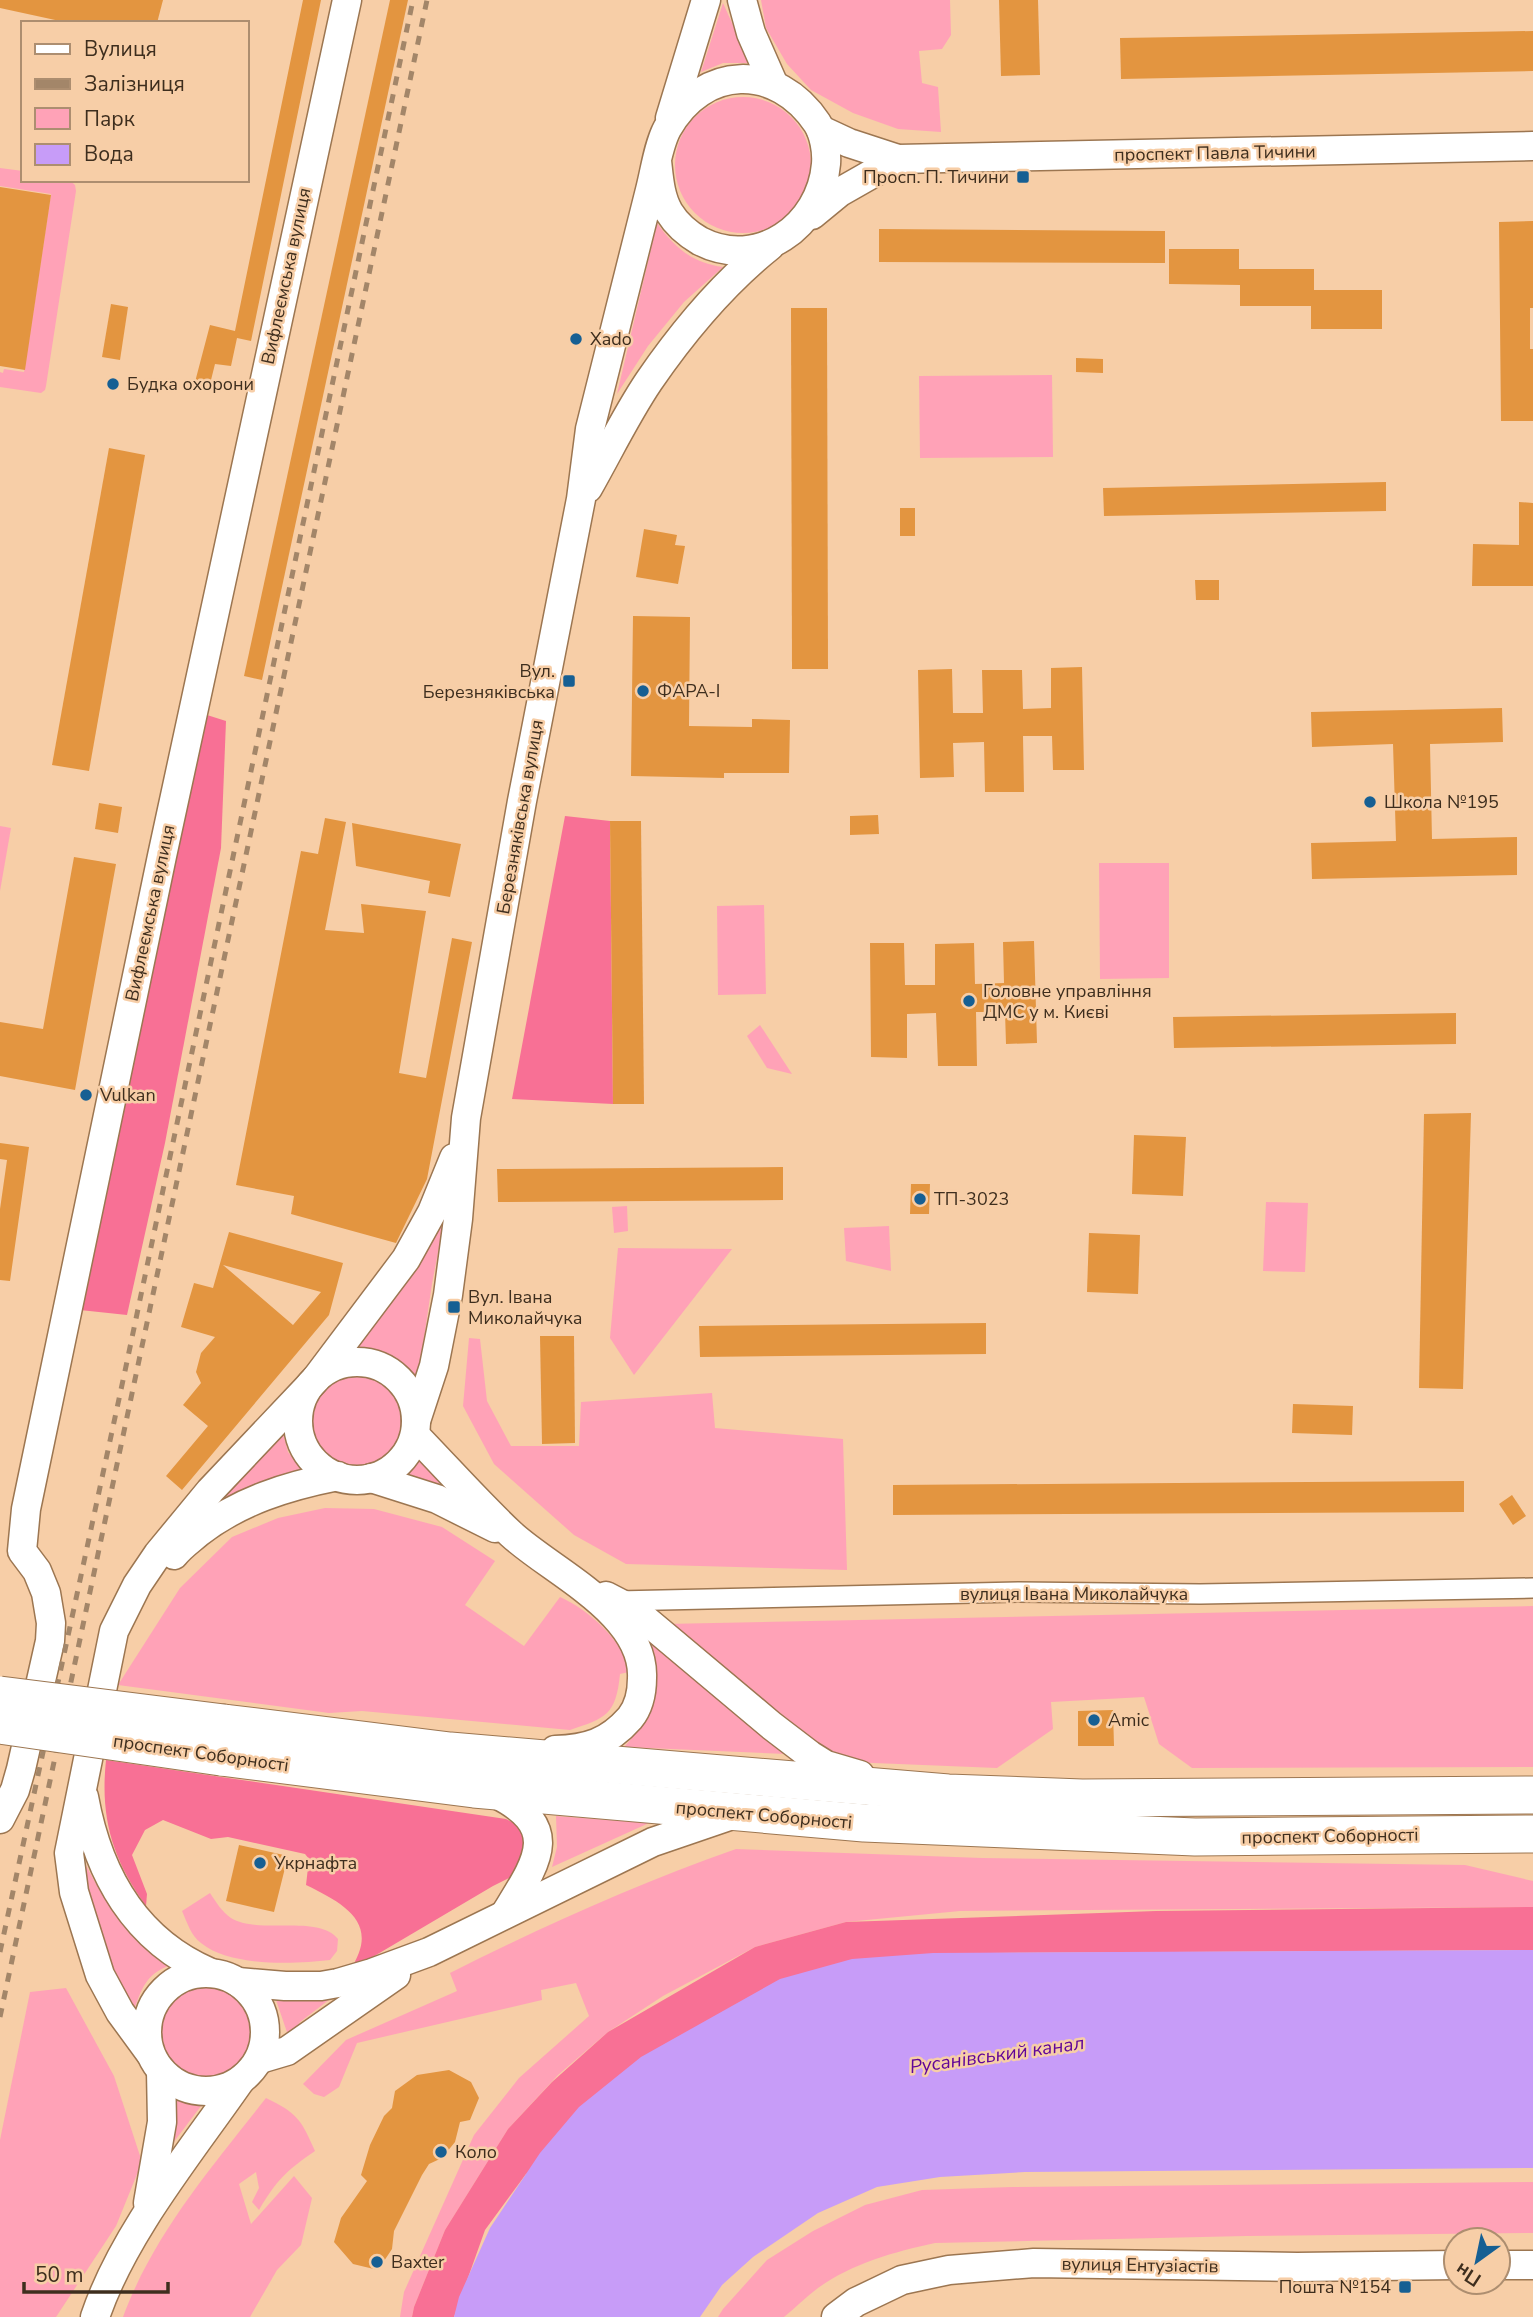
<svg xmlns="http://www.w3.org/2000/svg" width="1533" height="2317" viewBox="0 0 1533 2317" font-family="'Nunito Sans',sans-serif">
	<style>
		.green { fill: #ffa2b7 }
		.forest { fill: #f87095 }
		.water { fill: #c79cf8 }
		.building { fill: #e39540; fill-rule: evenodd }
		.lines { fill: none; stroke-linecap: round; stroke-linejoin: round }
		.street-casing { stroke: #9c7651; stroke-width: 22 }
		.secondary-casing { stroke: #9c7651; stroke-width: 31 }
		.highway-casing { stroke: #9c7651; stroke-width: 39 }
		.street { stroke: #fff; stroke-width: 19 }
		.secondary { stroke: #fff; stroke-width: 28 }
		.highway { stroke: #fff; stroke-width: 37 }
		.rail { stroke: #a38669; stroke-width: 5; stroke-dasharray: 9 9; stroke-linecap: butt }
		.highway-bridge-casing { stroke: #9c7651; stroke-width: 39; stroke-linecap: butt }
		.highway-bridge { stroke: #fff; stroke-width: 37 }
		.poi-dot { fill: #165f93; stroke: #f7cea7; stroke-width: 2.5 }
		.labels { text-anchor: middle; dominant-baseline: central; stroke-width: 5; stroke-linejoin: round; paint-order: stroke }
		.street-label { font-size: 18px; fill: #3e2e1e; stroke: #f7cea7 }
		.poi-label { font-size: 18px; fill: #3e2e1e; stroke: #f7cea7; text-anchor: start }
		.water-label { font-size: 19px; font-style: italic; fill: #600598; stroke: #f7cea7 }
	</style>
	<rect width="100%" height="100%" fill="#f7cea7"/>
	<!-- green -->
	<g class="green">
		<path d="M761,0H950L951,35L942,49L919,51L922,83L938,87L941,132L898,129L853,113L811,90L787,64L766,28Z"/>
		<path d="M723,3L750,63H723L701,72Z"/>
		<circle cx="743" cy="165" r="68"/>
		<path d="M0,168L23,171V180H69L75,185L76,191L46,386L45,390L41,393L0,387V372L3,373L4,369L24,372L51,194L0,186Z"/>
		<path d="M657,223C674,247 692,263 723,267L684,302L648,346L617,394Z"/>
		<path d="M1052,375L1053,457L920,458L919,376Z"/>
		<path d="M0,826L11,828L0,891Z"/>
		<path d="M1099,863H1169V978L1100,979Z"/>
		<path d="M764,905L766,994L718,995L717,906Z"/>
		<path d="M760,1025L792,1074L767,1068L747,1036Z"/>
		<path d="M449,1194L432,1284L417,1385C395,1356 385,1347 346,1348Z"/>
		<path d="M1266,1202L1308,1203L1305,1272L1263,1271Z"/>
		<path d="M627,1206L628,1231L614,1233L612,1207Z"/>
		<path d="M889,1226L891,1271L846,1261L844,1228Z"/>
		<path d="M618,1248L732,1249L634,1375L610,1338Z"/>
		<path d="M469,1338L480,1339L487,1401L511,1446H579L581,1402L712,1393L715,1428L843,1439L847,1570L626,1564L574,1535L494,1464L463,1406Z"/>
		<circle cx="357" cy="1419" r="46"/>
		<path d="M281,1426L288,1452L306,1475L208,1510Z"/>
		<path d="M422,1447L466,1502L401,1476L416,1462Z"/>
		<path d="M325,1508L374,1509L442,1527L495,1561L465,1605L524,1646L560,1597C590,1610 620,1640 633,1671L620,1674C616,1715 606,1718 570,1730L362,1711L329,1713L118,1685L180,1588L232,1537L278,1518Z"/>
		<path d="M1533,1606V1767L1192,1768L1159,1744L1144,1697L1051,1702L1053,1729L997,1768L849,1762L780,1723L665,1624Z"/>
		<path d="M644,1630L786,1754L624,1747C660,1708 665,1679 644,1630Z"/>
		<path d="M556,1816L649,1823L552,1867L557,1847Z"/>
		<path d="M736,1849L982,1858L1465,1865L1533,1881V1907L960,1911L846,1922L755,1947L663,1996L608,2032L558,2075L508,2129L445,2230L414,2307L412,2317H400L404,2292L474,2135L519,2078L589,2016L576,1983L541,1990L542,2000L357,2043L339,2087L324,2097L314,2094L303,2084L346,2040L457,1991L450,1973C543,1926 637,1884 736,1849Z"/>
		<path d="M83,1860L101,1893L133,1937L168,1966C146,1975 142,1988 134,2010C107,1964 89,1914 83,1860Z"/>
		<path d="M210,1893C216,1902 222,1912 231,1918C258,1935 318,1914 338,1939L337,1951L330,1960C294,1964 230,1967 201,1943C191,1936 187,1922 182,1911Z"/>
		<circle cx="207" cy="2032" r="47"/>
		<path d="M66,1988L114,2076L142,2162L116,2226L56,2317H0V2140L30,1992Z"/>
		<path d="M334,1996L300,2022L289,2038L275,1997Z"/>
		<path d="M174,2098L201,2106L173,2143Z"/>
		<path d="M266,2098C297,2113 301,2119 315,2151C287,2170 276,2181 259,2210L252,2202L259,2188L256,2172L239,2184L251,2224L294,2176L312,2198L301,2245L277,2270L250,2317H123C154,2233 212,2167 266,2098Z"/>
		<path d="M1533,2182V2233L1246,2236L935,2243C894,2252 853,2263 818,2288C806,2297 795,2308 784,2317H718L723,2309L767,2260L813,2231L865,2205L922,2190L1012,2187Z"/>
	</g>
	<!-- forest -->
	<g class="forest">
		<path d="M207,715L226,721L221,848L165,1143L127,1315L80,1310Z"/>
		<path d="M565,816L610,821L613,1104L512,1099Z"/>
		<path d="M106,1760L506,1819L523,1828L530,1840L513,1876L493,1886L349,1971C382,1924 345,1904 306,1885L309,1859L305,1854L228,1837L211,1839L163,1820L145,1830L132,1855L147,1894L146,1906C112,1859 100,1817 106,1760Z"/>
		<path d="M1533,1907V1950L988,1953L526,2174L485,2230L454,2317H412L414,2307L445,2230L508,2129L552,2082L608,2032L755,1947L846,1922L1156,1911Z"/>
	</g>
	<!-- water -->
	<path class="water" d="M1533,1950V2168L1025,2172L940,2177L877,2187L818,2213L753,2257L722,2285L700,2317H454L459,2297L490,2228L540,2153L579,2107L641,2057L780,1979L852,1959L933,1953Z"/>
	<!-- building -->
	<g class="building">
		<path d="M0,0H163L157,23H69L0,8Z"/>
		<path d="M303,0H321L251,341L237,338L231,366L215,364L210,384L195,382L210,325L235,331Z"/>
		<path d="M390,0H408L262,680L244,676Z"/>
		<path d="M999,0H1038L1040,75L1001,76Z"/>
		<path d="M1533,31V71L1121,79L1120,38Z"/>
		<path d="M0,187L51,195L25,370L0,366Z"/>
		<path d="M1533,221V308H1530V349H1533V421H1501L1499,222Z"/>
		<path d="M879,229L1165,231V263L879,262Z"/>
		<path d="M1169,249H1239V269H1314V290H1382V329H1311V306H1240V285L1169,284Z"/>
		<path d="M111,304L128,307L120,360L102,357Z"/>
		<path d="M791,308H827L828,669H792Z"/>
		<path d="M1076,358L1103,359V373L1076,372Z"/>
		<path d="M109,448L145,455L89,771L52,765Z"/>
		<path d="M1386,482V511L1104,516L1103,488Z"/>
		<path d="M1519,502L1533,503V586H1472L1473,544L1519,545Z"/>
		<rect x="900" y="508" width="15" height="28"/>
		<path d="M644,529L677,535L675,545L685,546L678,584L636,577Z"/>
		<path d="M1195,580H1219V600H1196Z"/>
		<path d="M633,616L690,617L689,726L752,727V719L790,720L789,773H724V778L631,776Z"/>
		<path d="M1082,667L1084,770H1053L1052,736H1023L1024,792H985L984,742L953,743L954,777L920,778L918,670L952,669L953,713H983L982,670H1022L1023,709L1051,708V668Z"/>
		<path d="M1502,708L1503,742L1430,744L1432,839L1517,837V875L1312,879L1311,843L1396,841L1393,744L1312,747L1311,712Z"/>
		<path d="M99,803L122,807L118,833L95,829Z"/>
		<path d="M878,815L879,834L850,835V816Z"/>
		<path d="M325,818L346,822L325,930L364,933L361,904L426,911L399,1073L426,1078L452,938L472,942L427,1179L396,1243L291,1214L294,1196L236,1185L301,851L318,854Z"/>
		<path d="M610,821H641L644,1104H613Z"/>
		<path d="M352,823L461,844L450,897L428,893L430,881L356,866Z"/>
		<path d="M74,857L116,864L75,1090L0,1076V1022L43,1029Z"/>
		<path d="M1034,941L1037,1043L1006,1044L1005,1012H976L977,1066H938L936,1013L907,1014V1058L871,1057L870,943H904L905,985H935V944L974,943L975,984L1004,983L1003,942Z"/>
		<path d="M1456,1013V1044L1174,1048L1173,1017Z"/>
		<path d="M1471,1113L1463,1389L1419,1388L1424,1114Z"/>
		<path d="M1134,1135L1186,1137L1183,1196L1132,1194Z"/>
		<path d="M0,1143L29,1147L10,1281L0,1280V1209L7,1160L0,1159Z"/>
		<path d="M783,1167V1200L498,1202L497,1169Z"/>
		<path d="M911,1184H930L929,1214H910Z"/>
		<path d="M229,1232L343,1263L329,1315L182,1490L166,1476L208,1426L183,1405L201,1383L196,1372L201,1353L215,1337L181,1327L194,1283L213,1288ZM223,1265L321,1292L293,1325Z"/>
		<path d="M1089,1233L1140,1235L1138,1294L1087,1292Z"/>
		<path d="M986,1323V1354L700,1357L699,1326Z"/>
		<path d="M540,1336H574L575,1443L542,1444Z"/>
		<path d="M1293,1404L1353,1406L1352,1435L1292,1433Z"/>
		<path d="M1464,1481V1512L893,1515V1485Z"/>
		<path d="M1512,1495L1526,1516L1513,1525L1499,1504Z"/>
		<path d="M1113,1710L1114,1746H1078V1711Z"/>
		<path d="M239,1845L288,1856L274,1912L226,1901Z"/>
		<path d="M449,2070L471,2082L479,2098L470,2120L460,2122L455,2142L442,2158L429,2164L422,2175L394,2231L392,2249L378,2270L353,2264L334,2242L341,2218L367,2181L361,2175L370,2145L384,2116L392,2108L395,2091L417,2075Z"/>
	</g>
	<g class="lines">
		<!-- street casing -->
		<g class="street-casing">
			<path id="street" d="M617,1601L1019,1592L1200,1594L1533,1588"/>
		</g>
		<!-- secondary casing -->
		<g class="secondary-casing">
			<g id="secondary">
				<path d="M742,0L751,33L773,83"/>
				<path d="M670,118L706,0"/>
				<path d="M821,130L849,143L898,159L1533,146"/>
				<path d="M812,215L840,192L898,159"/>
				<path d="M588,488C608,453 626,415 649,381C682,333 725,282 770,246"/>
				<circle cx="357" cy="1421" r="59"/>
				<path d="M416,1421L434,1366L448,1295L458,1219L466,1118L522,801L581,499L590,429L650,190C655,171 658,146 667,129C703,64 777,63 817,123C824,134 827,151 826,164C821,226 758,271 700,241C688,234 677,225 669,212C660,197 659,178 657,161"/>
				<path d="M415,1435C447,1468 478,1503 511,1534C552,1572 645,1613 642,1678C642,1692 639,1707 630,1718C608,1743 587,1749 555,1750"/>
				<path d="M371,1478L437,1499L495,1528"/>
				<path d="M174,1555C181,1546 190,1540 198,1533C239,1501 287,1486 338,1476"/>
				<path d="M606,1596L635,1611L772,1726L810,1755L826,1765L860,1775"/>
				<path d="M494,1793C564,1827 537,1862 505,1914"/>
				<path d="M84,1797C98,1874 135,1940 209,1972"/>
				<path d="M0,1819L15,1790L21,1769L50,1641L51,1623L46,1593L37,1571L22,1551L26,1509L162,856L347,0"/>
				<circle cx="206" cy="2032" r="59"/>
				<path d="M238,1982L285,1986H321L338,1983L372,1973L429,1952L653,1842L732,1815"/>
				<path d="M150,2053L120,2012L100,1975L74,1892L69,1853L114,1631L137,1585L158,1554L210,1491L315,1380L406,1259L432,1212L454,1158"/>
				<path d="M260,2059L287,2051L396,1975"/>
				<path d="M148,2203L162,2122L161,2071"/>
				<path d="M1498,2265H1533"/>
				<path d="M95,2317C123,2234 190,2153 240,2081"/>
				<path d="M836,2317L856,2302L902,2280L949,2270L1034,2263L1297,2267L1456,2265"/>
			</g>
		</g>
		<!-- highway casing -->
		<g class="highway-casing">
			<g id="highway">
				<path d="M224,1723L450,1751L948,1793L1082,1798L1533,1795"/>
				<path d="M221,1757L474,1789L864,1823L1195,1837L1533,1834"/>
			</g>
		</g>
		<!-- street -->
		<use href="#street" class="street"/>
		<!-- secondary -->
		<use href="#secondary" class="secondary"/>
		<!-- highway -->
		<use href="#highway" class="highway"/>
		<!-- rail -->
		<g class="rail">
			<path d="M0,1952L125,1371L413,0"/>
			<path d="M0,2017L427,0"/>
		</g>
		<!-- highway-bridge casing -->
		<g class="highway-bridge-casing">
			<g id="highway-bridge">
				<path d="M0,1695L224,1723"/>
				<path d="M0,1725L221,1757"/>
			</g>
		</g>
		<!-- highway-bridge -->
		<use href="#highway-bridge" class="highway-bridge"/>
	</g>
	<!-- markers -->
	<g class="poi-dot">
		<rect x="1016" y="170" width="14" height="14" rx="3.5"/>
		<circle cx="576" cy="339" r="7"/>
		<circle cx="113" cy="384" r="7"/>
		<rect x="562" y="674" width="14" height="14" rx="3.5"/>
		<circle cx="643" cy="691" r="7"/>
		<circle cx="1370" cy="802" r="7"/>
		<circle cx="969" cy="1001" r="7"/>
		<circle cx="86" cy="1095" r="7"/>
		<circle cx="920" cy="1199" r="7"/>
		<rect x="447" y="1300" width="14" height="14" rx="3.5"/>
		<circle cx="1094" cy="1720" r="7"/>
		<circle cx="260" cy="1863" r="7"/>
		<circle cx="441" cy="2152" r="7"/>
		<circle cx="377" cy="2262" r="7"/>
		<rect x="1398" y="2280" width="14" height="14" rx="3.5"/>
	</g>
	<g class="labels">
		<!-- street labels -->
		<g class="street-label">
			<text transform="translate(1215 153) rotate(-1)">проспект Павла Тичини</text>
			<text transform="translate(286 276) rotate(-78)">Вифлеємська вулиця</text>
			<text transform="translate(520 817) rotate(-80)">Березняківська вулиця</text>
			<text transform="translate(150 913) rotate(-78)">Вифлеємська вулиця</text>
			<text x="1074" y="1594">вулиця Івана Миколайчука</text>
			<text transform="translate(201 1753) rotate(8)">проспект Соборності</text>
			<text transform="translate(764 1815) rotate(5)">проспект Соборності</text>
			<text transform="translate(1330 1836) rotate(-1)">проспект Соборності</text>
			<text transform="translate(1140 2265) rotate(1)">вулиця Ентузіастів</text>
		</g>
		<!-- poi labels -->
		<g class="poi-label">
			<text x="1009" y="177" text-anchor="end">Просп. П. Тичини</text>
			<text x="590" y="339">Xado</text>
			<text x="127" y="384">Будка охорони</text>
			<text x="555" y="671" text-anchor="end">Вул.<tspan x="555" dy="21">Березняківська</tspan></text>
			<text x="657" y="691">ФАРА-І</text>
			<text x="1384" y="802">Школа №195</text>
			<text x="983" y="991">Головне управління<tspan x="983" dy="21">ДМС у м. Києві</tspan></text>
			<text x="100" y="1095">Vulkan</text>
			<text x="934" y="1199">ТП-3023</text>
			<text x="468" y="1297">Вул. Івана<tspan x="468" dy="21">Миколайчука</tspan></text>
			<text x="1108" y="1720">Amic</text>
			<text x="274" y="1863">Укрнафта</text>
			<text x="455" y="2152">Коло</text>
			<text x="391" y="2262">Baxter</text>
			<text x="1391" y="2287" text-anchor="end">Пошта №154</text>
		</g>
		<!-- water labels -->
		<g class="water-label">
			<text transform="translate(997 2055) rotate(-8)">Русанівський канал</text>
		</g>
	</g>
	<!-- legend -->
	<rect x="21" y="21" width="228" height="161" fill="#f7cea7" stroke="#ad8e70" stroke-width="2"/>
	<rect x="35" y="44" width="35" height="10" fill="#ffffff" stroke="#ad8e70" stroke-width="2"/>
	<text x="84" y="56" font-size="21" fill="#3e2e1e">Вулиця</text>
	<rect x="35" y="79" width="35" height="10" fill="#a38669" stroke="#ad8e70" stroke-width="2"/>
	<text x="84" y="91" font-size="21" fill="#3e2e1e">Залізниця</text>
	<rect x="35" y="108" width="35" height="21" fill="#ffa2b7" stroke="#ad8e70" stroke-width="2"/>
	<text x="84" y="126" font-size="21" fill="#3e2e1e">Парк</text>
	<rect x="35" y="144" width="35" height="21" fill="#c79cf8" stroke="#ad8e70" stroke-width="2"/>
	<text x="84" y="161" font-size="21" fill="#3e2e1e">Вода</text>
	<!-- north arrow -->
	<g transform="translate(1477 2261) rotate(213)"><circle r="33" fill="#f7cea7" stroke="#ad8e70" stroke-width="2"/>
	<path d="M0-5L12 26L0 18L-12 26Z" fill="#165f93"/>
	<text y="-10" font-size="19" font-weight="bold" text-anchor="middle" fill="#3e2e1e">Пн</text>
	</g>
	<!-- scale -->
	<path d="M24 2282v10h144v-10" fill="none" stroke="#3e2e1e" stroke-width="3.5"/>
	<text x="35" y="2282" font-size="21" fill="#3e2e1e" stroke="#f7cea7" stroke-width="5" paint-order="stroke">50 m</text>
</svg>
